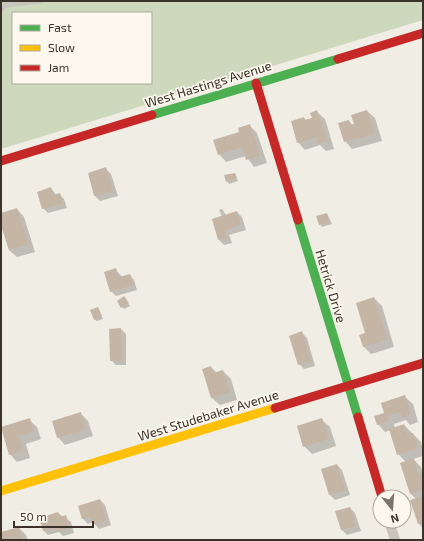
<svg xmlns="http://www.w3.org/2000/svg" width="424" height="541" viewBox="0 0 424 541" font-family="'Exo 2',sans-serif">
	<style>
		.green { fill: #cdd8bd; fill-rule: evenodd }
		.shadow { fill: #0003 }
		.building { fill: #c5b5a5 }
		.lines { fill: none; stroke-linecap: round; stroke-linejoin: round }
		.lane { stroke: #c9c5bd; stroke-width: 5 }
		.street { stroke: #c9c5bd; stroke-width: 10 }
		.fast { stroke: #4caf50; stroke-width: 9 }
		.slow { stroke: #ffc107; stroke-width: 9 }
		.jam { stroke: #c62828; stroke-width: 9 }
		.labels { text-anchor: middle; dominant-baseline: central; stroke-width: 3.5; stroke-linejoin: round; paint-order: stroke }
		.street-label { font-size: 13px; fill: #3b332a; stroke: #fcf8ed }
	</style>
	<rect width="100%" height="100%" fill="#f0ede4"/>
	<!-- green -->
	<path class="green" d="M1,1H423V20L1,149ZM13,13H151V83H13Z"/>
	<!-- shadow -->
	<g class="shadow">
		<path d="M367,111L375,118L382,141L352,149L345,141L349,121L353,126Z"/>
		<path d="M317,112L325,119L334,149L326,151L320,145L305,150L298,142L304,118L306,120L313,118Z"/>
		<path d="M250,126L257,133L267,163L254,167L246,156L226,162L219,154L240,132Z"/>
		<path d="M106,169L111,174L118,196L100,201L95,196L89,174Z"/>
		<path d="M235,174L238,181L229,184L227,181Z"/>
		<path d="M51,188L56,195L59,194L64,199L67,208L48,213L43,208Z"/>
		<path d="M17,209L24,217L35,252L17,257L9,250L1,222V214Z"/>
		<path d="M222,209L226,215L237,212L242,217L246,230L229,235L232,243L224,245L219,240L213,219L222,216L219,210Z"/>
		<path d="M327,214L332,224L322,227L320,224Z"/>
		<path d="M116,270L122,277L130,275L134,280L137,290L116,296L111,291Z"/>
		<path d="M374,298L382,306L394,347L371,354L363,346Z"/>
		<path d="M126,300L130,306L124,309L122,307Z"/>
		<path d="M98,308L103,319L97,321L94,319Z"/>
		<path d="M121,329L126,334V365H116L111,360Z"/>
		<path d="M302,333L307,338L315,366L304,369L299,364Z"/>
		<path d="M211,367L217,373L223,371L231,379L237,400L220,405L212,398Z"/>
		<path d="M405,397L413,404L418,422L410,425L406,420L394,424L395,428L404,425L421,442L423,450V456L413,459L421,467L423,473V528L419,524L412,500L416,499L411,494L406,462L398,454L391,430L385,432L378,424L386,413Z"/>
		<path d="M81,414L88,421L93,436L65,445L58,437Z"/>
		<path d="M29,420L37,427L41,439L26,444L30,458L17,462L10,454L2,428Z"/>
		<path d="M322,420L330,427L336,446L312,454L304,446Z"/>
		<path d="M337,465L342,470L350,495L335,500L330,495L322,470Z"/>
		<path d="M100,500L105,505L111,525L99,529L93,522L88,524L83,519L79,507Z"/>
		<path d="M350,508L355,513L361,531L347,535L342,530L337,512Z"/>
		<path d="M58,513L71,522L74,533L63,536L59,532L48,535L43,530Z"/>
		<path d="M19,528L26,535L28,540H1V533Z"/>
	</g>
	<!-- building -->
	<g class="building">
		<path d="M317,110L327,141L318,144L316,137L297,143L291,121L304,117L305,120L312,118L310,113Z"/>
		<path d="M367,110L375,134L344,142L338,123L349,120L350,125L354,124L351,115Z"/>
		<path d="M250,124L260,156L246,160L242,147L218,155L213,140L239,132L238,128Z"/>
		<path d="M106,167L113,191L94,196L88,173Z"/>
		<path d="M235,173L237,178L226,182L224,175Z"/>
		<path d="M51,187L53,195L60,193L63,203L42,209L37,192Z"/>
		<path d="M17,208L28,244L9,250L1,226V213Z"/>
		<path d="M237,211L241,225L225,230L227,238L218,240L212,219Z"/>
		<path d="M327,213L330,222L319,225L316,216Z"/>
		<path d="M116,268L119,277L130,274L133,285L110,292L104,272Z"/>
		<path d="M124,296L129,303L121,308L117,301Z"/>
		<path d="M374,297L387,339L363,347L359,335L365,333L356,303Z"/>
		<path d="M98,307L102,316L94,320L90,310Z"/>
		<path d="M121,328L122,361H110L109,329Z"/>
		<path d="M302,331L311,361L298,365L289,336Z"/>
		<path d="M211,366L213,373L223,370L230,392L211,398L202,369Z"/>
		<path d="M405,395L411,414L402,418L400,412L387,416L388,421L377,425L374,416L384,413L381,403Z"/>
		<path d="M81,412L86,429L57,438L52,421Z"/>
		<path d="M30,418L34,432L19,436L23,450L9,455L1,427Z"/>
		<path d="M322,418L329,439L303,447L297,426Z"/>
		<path d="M404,424L407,435L413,433L418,448L397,455L389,429Z"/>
		<path d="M414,458L419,475L423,474V490L410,494L400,463Z"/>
		<path d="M337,464L345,490L329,495L321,469Z"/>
		<path d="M423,496V523L418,524L410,500Z"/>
		<path d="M100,499L106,520L93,525L90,517L82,519L78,506Z"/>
		<path d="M350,507L356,526L341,530L335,511Z"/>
		<path d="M58,512L60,517L66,515L70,528L57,532L55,527L43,531L39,518Z"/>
		<path d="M19,527L23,540H1V532Z"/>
	</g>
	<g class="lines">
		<!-- lane -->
		<g class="lane">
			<path d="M6,5L41,1"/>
			<path d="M1,9L6,5L5,1"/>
		</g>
		<!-- street -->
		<path class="street" d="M389,521L395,540"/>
		<!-- fast -->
		<g class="fast">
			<path d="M152,115L338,59"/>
			<path d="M298,220L358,417"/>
		</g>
		<!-- slow -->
		<path class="slow" d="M1,491L275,408"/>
		<!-- jam -->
		<g class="jam">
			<path d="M338,59L423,33"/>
			<path d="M256,83L298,220"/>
			<path d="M1,161L152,115"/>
			<path d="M275,408L423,363"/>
			<path d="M358,417L382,497"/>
		</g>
	</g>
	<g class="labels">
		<!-- street labels -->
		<g class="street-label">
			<text transform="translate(208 84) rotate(-17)">West Hastings Avenue</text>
			<text transform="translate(331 286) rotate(73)">Hetrick Drive</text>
			<text transform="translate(208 415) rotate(-17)">West Studebaker Avenue</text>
		</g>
	</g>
	<!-- border -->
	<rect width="424" height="541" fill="none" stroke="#3b332a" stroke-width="4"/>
	<!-- legend -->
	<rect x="12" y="12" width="140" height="72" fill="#fcf8ed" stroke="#afa99f"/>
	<rect x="20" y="25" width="20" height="6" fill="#4caf50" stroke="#afa99f"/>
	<text x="48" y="32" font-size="12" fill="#3b332a">Fast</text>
	<rect x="20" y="45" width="20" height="6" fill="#ffc107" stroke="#afa99f"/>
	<text x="48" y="52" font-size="12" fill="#3b332a">Slow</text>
	<rect x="20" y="65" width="20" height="6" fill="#c62828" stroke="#afa99f"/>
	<text x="48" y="72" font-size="12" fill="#3b332a">Jam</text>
	<!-- north arrow -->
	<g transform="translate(392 509) rotate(163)"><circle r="19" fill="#fcf8ed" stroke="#afa99f"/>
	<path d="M0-3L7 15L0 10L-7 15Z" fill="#7a746b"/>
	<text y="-6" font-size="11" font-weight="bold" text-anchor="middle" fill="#3b332a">N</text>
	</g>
	<!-- scale -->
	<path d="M14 521v6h79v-6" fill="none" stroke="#3b332a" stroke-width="2"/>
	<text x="20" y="521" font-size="12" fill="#3b332a" stroke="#fcf8ed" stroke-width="3" paint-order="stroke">50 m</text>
</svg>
